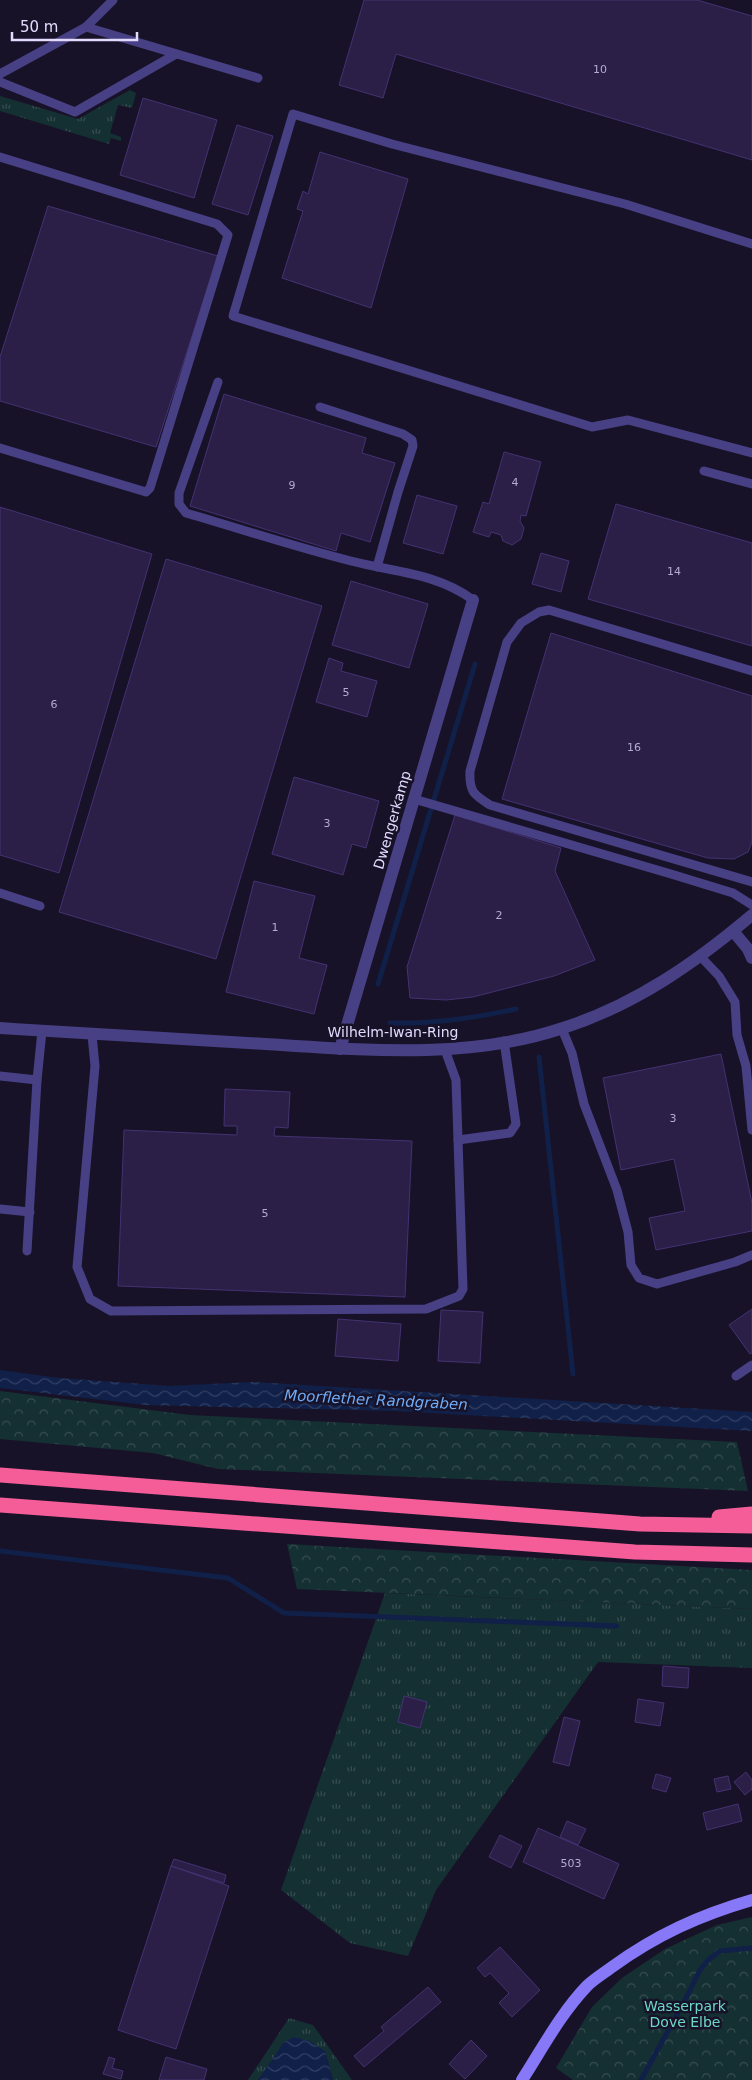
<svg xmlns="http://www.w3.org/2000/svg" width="752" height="2080" viewBox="0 0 752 2080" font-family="'DejaVu Sans',sans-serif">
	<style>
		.grass { fill: url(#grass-tufts) }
		.forest { fill: url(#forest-crowns) }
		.water { fill: url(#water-waves) }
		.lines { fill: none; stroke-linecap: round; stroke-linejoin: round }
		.stream { stroke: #102049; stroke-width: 5 }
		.building { fill: #2b1f48; stroke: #443272 }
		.lane { stroke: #484084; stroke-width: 9 }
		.street { stroke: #484084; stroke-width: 12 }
		.secondary { stroke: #8678f7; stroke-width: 12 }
		.highway { stroke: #f55d99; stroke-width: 15 }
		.labels { text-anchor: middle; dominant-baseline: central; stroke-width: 5; stroke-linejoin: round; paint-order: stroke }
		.number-label { font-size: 11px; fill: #b4acd0 }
		.street-label { font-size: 14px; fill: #e2dbfd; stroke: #171228 }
		.park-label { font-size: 14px; fill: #6adac7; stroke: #171228 }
		.water-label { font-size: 15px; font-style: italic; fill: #6facf7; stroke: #171228 }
	</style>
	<defs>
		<pattern id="grass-tufts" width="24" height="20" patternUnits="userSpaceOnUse" patternTransform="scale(1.25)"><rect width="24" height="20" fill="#153032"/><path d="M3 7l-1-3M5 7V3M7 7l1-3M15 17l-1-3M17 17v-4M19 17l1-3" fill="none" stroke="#374d51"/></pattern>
		<pattern id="forest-crowns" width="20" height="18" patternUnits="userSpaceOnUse" patternTransform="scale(1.25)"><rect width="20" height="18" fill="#153032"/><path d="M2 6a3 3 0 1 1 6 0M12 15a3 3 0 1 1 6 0" fill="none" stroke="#374d51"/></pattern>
		<pattern id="water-waves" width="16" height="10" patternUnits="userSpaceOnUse" patternTransform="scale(1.25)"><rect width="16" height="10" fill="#102049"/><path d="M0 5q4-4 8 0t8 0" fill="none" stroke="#324064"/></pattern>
	</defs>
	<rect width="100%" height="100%" fill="#171228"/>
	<!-- grass -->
	<g class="grass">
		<path d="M130,90L136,93L132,108L118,105L110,133L121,137V141L111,138L109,144L0,111V96L78,119Z"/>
		<path d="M385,1593L752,1609V1668L598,1662L436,1890L408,1956L350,1943L281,1890Z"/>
		<path d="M289,2018L313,2025L352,2080H333L325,2051L284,2042L262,2076L258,2080H248Z"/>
	</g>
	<!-- forest -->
	<g class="forest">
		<path d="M0,1391L190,1415L737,1442L748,1491L218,1469L153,1453L0,1439Z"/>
		<path d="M287,1544L752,1570V1609L297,1589Z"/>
		<path d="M752,1917V2080H573L556,2068L592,2007L622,1978L665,1949L717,1925Z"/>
	</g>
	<!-- water -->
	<g class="water">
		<path d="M0,1370L59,1378L170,1386L252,1382L752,1412V1431L395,1411L146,1405L0,1388Z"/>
		<path d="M294,2037L309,2041L325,2051L333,2080H258L284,2042Z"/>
	</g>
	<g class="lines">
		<!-- stream -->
		<g class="stream">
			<path d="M378,984L475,664"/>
			<path d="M390,1023C434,1024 473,1018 516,1009"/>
			<path d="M539,1057L573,1374"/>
			<path d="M0,1551L228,1578L284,1613L617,1626"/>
			<path d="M641,2080L684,2002L700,1970L707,1961L720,1951L752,1948"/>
		</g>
	</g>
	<!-- building -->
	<g class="building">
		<path d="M364,0H697L752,16V160L396,54L383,98L339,85Z"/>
		<path d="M143,98L217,120L194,198L120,175Z"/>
		<path d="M237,125L273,136L248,215L212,204Z"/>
		<path d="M320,152L408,179L371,308L282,278L303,211L297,209L303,191L308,194Z"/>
		<path d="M48,206L218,256L156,447L0,401V357Z"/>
		<path d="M224,394L366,438L362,453L395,463L370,542L341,533L336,551L190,506Z"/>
		<path d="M504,452L541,462L526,516L521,515L520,521L524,528L521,539L512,545L503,541L501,535L491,532L489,537L473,532L483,502L489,504Z"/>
		<path d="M417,495L457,506L443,554L403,543Z"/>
		<path d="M616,504L752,543V646L588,599Z"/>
		<path d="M0,507L152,554L59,873L0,855Z"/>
		<path d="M541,553L569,561L561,592L532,584Z"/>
		<path d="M166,559L322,606L216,959L59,912Z"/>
		<path d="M351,581L428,604L409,668L332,645Z"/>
		<path d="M551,633L752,696V842L748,852L734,859L708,858L502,799Z"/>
		<path d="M329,658L343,663L341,671L377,681L367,717L316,702Z"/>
		<path d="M294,777L379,801L366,848L352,844L343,875L272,854Z"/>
		<path d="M455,815L561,848L555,871L595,960L554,976L473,997L446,1000L410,998L407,967Z"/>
		<path d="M254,881L315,896L299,958L327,965L314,1014L226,992Z"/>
		<path d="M721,1054L752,1203V1231L656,1250L649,1218L685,1211L674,1159L621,1170L603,1078Z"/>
		<path d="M225,1089L290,1092L288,1128L275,1127L274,1136L412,1141L405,1297L118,1286L124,1130L237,1135V1126H224Z"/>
		<path d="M752,1309V1353L750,1354L729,1325Z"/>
		<path d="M441,1310L483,1312L480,1363L438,1361Z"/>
		<path d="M338,1319L401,1324L398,1361L335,1356Z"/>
		<path d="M663,1666L689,1668L688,1688L662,1686Z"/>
		<path d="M404,1696L427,1702L420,1728L398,1722Z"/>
		<path d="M638,1699L664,1703L660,1726L635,1722Z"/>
		<path d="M564,1717L580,1721L569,1766L553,1762Z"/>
		<path d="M746,1772L752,1780V1789L745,1795L734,1782Z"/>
		<path d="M656,1774L671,1778L666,1792L652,1788Z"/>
		<path d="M728,1776L731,1789L717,1792L714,1779Z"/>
		<path d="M738,1804L742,1821L707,1830L703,1813Z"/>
		<path d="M567,1821L586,1829L578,1845L560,1837Z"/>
		<path d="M538,1828L619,1864L604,1899L523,1862Z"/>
		<path d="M500,1835L522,1846L511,1868L489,1857Z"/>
		<path d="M174,1859L226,1875L224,1883L171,1866Z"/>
		<path d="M171,1866L229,1886L176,2049L118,2030Z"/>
		<path d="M500,1947L540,1990L512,2017L499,2003L509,1993L490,1973L485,1977L477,1968Z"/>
		<path d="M428,1987L441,2002L364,2067L354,2056L384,2031L381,2027Z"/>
		<path d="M471,2040L487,2056L465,2079L449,2064Z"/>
		<path d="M109,2057L115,2059L112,2068L123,2071L121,2079L103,2074Z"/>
		<path d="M166,2057L207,2069L204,2080H159Z"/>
	</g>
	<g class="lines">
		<!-- lane -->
		<g class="lane">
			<path d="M86,27L258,78"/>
			<path d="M0,74L86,27L113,0"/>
			<path d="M0,82L75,112L176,54"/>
			<path d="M0,157L217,224L228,235L150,488L146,492L0,448"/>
			<path d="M752,244L625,204L392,144L293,114L233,316L592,427L628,420L752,453"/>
			<path d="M218,382L179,493V504L186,513C241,529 296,547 351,561C393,572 437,573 473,600"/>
			<path d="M320,407L403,434L412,440L413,446L398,492L377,567"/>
			<path d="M704,471L752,484"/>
			<path d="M752,671L549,610L539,612L521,623L507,642L470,771C469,792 474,795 490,805L752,882"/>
			<path d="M414,799L671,874L733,893L752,905"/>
			<path d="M0,893L40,906"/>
			<path d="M700,956L719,976L735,1002L737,1035L746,1066L752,1130"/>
			<path d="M562,1029L572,1053L584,1104L617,1190L628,1232L631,1265L639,1278L657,1284L735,1262L752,1255"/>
			<path d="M92,1035L95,1066L77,1267L90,1299L111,1311L426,1309L459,1296L463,1289L456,1080L445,1050"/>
			<path d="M0,1076L37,1080L42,1031"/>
			<path d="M458,1140L510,1133L516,1124L504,1041"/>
			<path d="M0,1209L30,1212"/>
			<path d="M27,1251L37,1080"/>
			<path d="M736,1376L752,1365"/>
		</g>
		<!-- street -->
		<g class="street">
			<path d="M733,931L748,949L752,958"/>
			<path d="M0,1028C88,1034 176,1039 265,1044C363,1050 468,1060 563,1028C635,1005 695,963 752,915"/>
			<path d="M340,1049L473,600"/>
		</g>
		<!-- secondary -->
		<path class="secondary" d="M522,2080C542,2049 561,2013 587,1986C594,1979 604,1973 612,1967C656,1935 700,1915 752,1900"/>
		<!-- highway -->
		<g class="highway">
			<path d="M0,1475L640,1524L752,1526"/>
			<path d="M0,1505L635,1552L752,1555"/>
			<path d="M719,1517L752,1514"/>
		</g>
	</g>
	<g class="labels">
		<!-- number labels -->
		<g class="number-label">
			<text x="600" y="69">10</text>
			<text x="515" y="482">4</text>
			<text x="292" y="485">9</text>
			<text x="674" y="571">14</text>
			<text x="346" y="692">5</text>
			<text x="54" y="704">6</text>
			<text x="634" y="747">16</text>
			<text x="327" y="823">3</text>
			<text x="499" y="915">2</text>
			<text x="275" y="927">1</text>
			<text x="673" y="1118">3</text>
			<text x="265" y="1213">5</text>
			<text x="571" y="1863">503</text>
		</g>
		<!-- street labels -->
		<g class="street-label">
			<text transform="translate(392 820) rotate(-74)">Dwengerkamp</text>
			<text x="393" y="1032">Wilhelm-Iwan-Ring</text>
		</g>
		<!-- park labels -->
		<g class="park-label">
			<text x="685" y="2006">Wasserpark<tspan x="685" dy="16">Dove Elbe</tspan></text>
		</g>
		<!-- water labels -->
		<g class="water-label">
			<text transform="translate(376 1400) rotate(3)">Moorflether Randgraben</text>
		</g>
	</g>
	<!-- scale -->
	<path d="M12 32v8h125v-8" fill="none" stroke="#e2dbfd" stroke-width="2.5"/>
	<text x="20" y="32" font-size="15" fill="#e2dbfd" stroke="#171228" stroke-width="4" paint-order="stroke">50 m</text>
</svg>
